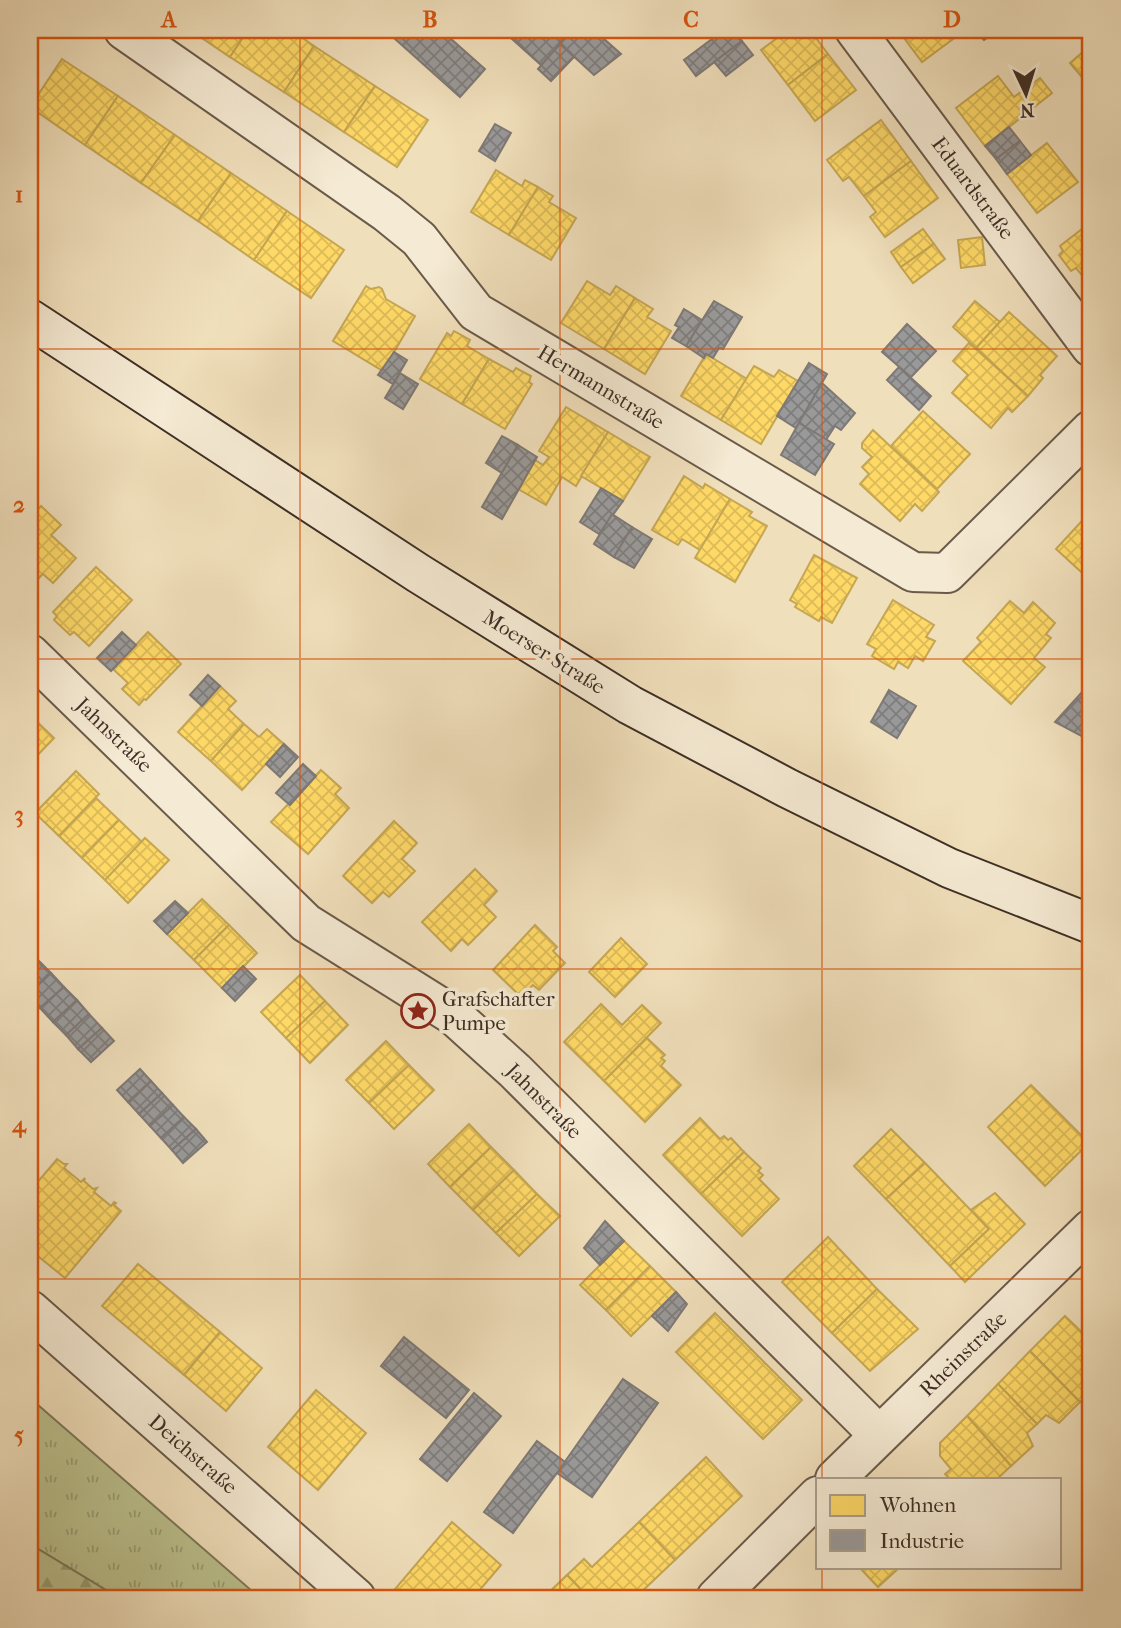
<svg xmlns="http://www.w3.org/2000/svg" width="1121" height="1628" viewBox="0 0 1121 1628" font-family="'IM FELL French Canon',serif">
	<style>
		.grass { fill: url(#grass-tufts); stroke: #7c785a; stroke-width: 2 }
		.forest { fill: url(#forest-firs); stroke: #7c785a; stroke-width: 2 }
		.homes { fill: url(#homes-cross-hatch); stroke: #c5a652; stroke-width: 2 }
		.industry { fill: url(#industry-cross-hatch); stroke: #7e7976; stroke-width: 2 }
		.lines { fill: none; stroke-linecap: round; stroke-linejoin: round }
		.street-casing { stroke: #6a5a4a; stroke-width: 42 }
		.secondary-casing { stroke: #3e2e25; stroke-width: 42 }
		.street { stroke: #f5ead3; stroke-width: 38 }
		.secondary { stroke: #f5ead3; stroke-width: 38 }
		.grid { fill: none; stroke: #d7550e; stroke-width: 2; stroke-opacity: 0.55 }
		.labels { text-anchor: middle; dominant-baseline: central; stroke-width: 7; stroke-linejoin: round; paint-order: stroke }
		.street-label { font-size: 21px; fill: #3e2e25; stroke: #f5ead3 }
		.poi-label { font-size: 21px; fill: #3e2e25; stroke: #f5ead3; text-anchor: start }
		.neatline { fill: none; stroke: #d7550e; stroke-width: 2.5 }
		.grid-label { font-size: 23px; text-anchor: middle; font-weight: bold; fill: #d7550e }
	</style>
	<defs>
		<pattern id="grass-tufts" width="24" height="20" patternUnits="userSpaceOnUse" patternTransform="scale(1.75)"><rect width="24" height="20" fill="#bbc18e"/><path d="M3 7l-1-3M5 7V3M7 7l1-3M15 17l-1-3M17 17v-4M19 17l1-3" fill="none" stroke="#999d74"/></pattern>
		<pattern id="forest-firs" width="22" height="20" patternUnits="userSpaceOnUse" patternTransform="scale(1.75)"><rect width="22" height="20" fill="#bbc18e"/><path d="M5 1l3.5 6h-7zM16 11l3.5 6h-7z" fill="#999d74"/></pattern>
		<pattern id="homes-cross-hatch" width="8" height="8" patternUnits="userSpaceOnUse" patternTransform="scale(1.75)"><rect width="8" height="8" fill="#ffd966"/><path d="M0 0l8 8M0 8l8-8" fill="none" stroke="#dcbb58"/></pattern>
		<pattern id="industry-cross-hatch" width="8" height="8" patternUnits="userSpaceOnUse" patternTransform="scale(1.75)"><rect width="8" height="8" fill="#999"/><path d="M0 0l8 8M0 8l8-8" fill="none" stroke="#7e7d7d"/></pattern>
	</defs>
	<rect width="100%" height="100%" fill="#f0dfbb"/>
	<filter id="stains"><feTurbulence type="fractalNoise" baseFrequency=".00286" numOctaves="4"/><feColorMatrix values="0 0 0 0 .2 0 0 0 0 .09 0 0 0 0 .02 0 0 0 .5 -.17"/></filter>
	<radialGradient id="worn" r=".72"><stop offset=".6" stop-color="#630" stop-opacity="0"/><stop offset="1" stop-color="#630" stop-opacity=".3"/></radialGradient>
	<!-- grass -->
	<path class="grass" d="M30,1398L260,1598H119L30,1544Z"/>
	<!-- forest -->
	<path class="forest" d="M30,1544L119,1598H30Z"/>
	<!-- homes -->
	<g class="homes">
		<path d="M190,30H248L230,57Z"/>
		<path d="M248,30H291L314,46L284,92L230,57Z"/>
		<path d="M788,30H810L828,54L788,85L761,50Z"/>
		<path d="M898,30H963L964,31L922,62Z"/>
		<path d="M1091,45V88L1070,63Z"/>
		<path d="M314,46L375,86L344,132L284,92Z"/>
		<path d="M828,54L856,90L815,121L788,85Z"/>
		<path d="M62,59L118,96L85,145L30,107Z"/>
		<path d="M998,76L1014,97L1040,78L1052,93L985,146L956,108Z"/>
		<path d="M375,86L428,120L397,167L344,132Z"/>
		<path d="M118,96L175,135L141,183L85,145Z"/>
		<path d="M881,120L911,161L864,196L849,177L843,181L827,160Z"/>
		<path d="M175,135L231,173L198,221L141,183Z"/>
		<path d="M1047,143L1078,182L1037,213L1007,174Z"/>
		<path d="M911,161L938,198L885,237L870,217L876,212L864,196Z"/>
		<path d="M496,170L522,186L525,180L538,187L509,235L471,212Z"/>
		<path d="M231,173L287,211L254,260L198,221Z"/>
		<path d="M538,187L553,196L549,202L576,218L551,260L509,235Z"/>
		<path d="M287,211L344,250L311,298L254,260Z"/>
		<path d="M1091,222V286L1076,268L1071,271L1059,255L1063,251L1060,246Z"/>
		<path d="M923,229L934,244L901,267L891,252Z"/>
		<path d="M982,237L985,265L961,268L958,240Z"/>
		<path d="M934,244L945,259L913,283L901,267Z"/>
		<path d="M587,281L610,295L616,286L635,298L604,349L561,323Z"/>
		<path d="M366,286L371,289L379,287L382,289L386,299L415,316L383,371L333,341Z"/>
		<path d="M635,298L653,309L647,317L671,331L645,374L604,349Z"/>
		<path d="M975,301L1000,322L976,348L953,327Z"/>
		<path d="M1009,312L1057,356L1040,375L1043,378L1028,396L976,348Z"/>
		<path d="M454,331L470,340L467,346L489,359L462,404L420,379L447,333L451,336Z"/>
		<path d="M969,343L1028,396L1012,412L1008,408L991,428L952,393L968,375L953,361Z"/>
		<path d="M706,354L747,379L721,420L681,396Z"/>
		<path d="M489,359L513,372L516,368L531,376L529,382L532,384L505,429L462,404Z"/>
		<path d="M754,366L774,377L779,370L798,381L761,444L721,420Z"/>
		<path d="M566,407L608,432L576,486L562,477L546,505L518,489L535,460L543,465L549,457L539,451Z"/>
		<path d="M923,411L970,454L937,489L891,446Z"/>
		<path d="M873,430L939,492L922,511L915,504L900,521L860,484L869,474L862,467L872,457L862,448V443Z"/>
		<path d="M608,432L650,457L623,501L581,476Z"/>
		<path d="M684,476L703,488L705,484L730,499L700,550L682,539L678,545L652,530Z"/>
		<path d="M730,499L752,512L749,516L767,526L735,582L695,558Z"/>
		<path d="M41,506L61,525L51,535L76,558L53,583L43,574L30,587V518Z"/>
		<path d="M1091,511V581L1056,549Z"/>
		<path d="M814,555L857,578L832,623L821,617L819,621L795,607L797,604L790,600Z"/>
		<path d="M96,567L132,600L89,646L74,632L70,635L54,620L57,616L53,612Z"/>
		<path d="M893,600L934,625L926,637L935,641L923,661L915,656L908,668L898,662L894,669L872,656L876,649L867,644Z"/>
		<path d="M1010,601L1024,613L1033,602L1055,623L1046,634L1051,638L1034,658L1045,667L1011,704L963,661L981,642L977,638Z"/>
		<path d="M148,632L181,664L146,700L144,699L139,705L122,689L128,683L113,669Z"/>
		<path d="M220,686L236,701L228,709L244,724L211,761L178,732Z"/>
		<path d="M30,715L54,738L30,763Z"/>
		<path d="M244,724L259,737L267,729L284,744L242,790L211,761Z"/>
		<path d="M321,770L341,788L335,794L349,808L308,854L271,822Z"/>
		<path d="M76,771L99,794L59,836L35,813Z"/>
		<path d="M96,798L119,820L82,858L59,836Z"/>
		<path d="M119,820L142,842L105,880L82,858Z"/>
		<path d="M394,821L417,843L402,859L415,871L389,897L383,892L372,903L343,876Z"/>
		<path d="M145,838L169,860L128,903L105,880Z"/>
		<path d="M475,869L497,891L484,905L496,917L468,945L462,939L451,951L422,922Z"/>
		<path d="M202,899L229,925L194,960L167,934Z"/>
		<path d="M229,925L257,953L222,988L194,960Z"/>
		<path d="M535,925L557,947L553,951L565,963L539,990L533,985L521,997L493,970Z"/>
		<path d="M621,938L647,964L615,997L589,972Z"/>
		<path d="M300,975L325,1001L286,1038L261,1012Z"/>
		<path d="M325,1001L348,1025L310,1063L286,1038Z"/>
		<path d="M601,1004L622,1025L642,1005L661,1023L604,1081L564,1042Z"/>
		<path d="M647,1038L665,1055L661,1058L665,1061L661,1066L681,1085L645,1122L604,1081Z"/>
		<path d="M386,1041L409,1065L369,1103L346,1080Z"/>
		<path d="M409,1065L434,1090L394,1129L369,1103Z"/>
		<path d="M1031,1085L1089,1143L1045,1186L988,1127Z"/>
		<path d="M700,1118L720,1139L724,1136L728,1140L731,1138L744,1152L701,1194L663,1155Z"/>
		<path d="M469,1124L491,1147L450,1187L428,1164Z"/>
		<path d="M891,1129L925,1163L886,1199L854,1166Z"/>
		<path d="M491,1147L514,1170L473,1210L450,1187Z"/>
		<path d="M744,1152L761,1168L758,1171L763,1175L759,1179L779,1199L742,1236L701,1194Z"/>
		<path d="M57,1159L64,1164H67L64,1168L81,1182L85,1178L84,1181L93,1189L97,1188L94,1192L111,1206L114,1202L116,1203L114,1205L121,1211L65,1278L39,1257L38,1259L30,1252V1191Z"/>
		<path d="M925,1163L989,1229L950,1266L886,1199Z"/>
		<path d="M514,1170L537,1194L496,1233L473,1210Z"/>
		<path d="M995,1193L1025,1224L965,1282L950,1266L989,1229L971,1210Z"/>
		<path d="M537,1194L560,1216L519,1256L496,1233Z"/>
		<path d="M828,1237L877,1289L832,1333L782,1282Z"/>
		<path d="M624,1241L650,1266L606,1310L580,1285Z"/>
		<path d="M138,1264L220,1332L184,1375L102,1306Z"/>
		<path d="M650,1266L676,1292L631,1336L606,1310Z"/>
		<path d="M877,1289L918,1329L870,1371L832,1333Z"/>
		<path d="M715,1313L802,1400L763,1439L676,1352Z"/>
		<path d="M1065,1316L1091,1341V1391L1080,1402L1030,1351Z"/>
		<path d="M220,1332L262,1368L226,1411L184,1375Z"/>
		<path d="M1030,1351L1080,1402L1059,1423L1046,1415L1037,1424L998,1384Z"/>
		<path d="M998,1384L1037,1424L1027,1433L1033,1446L1011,1466L967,1416Z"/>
		<path d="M316,1390L366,1433L318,1490L268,1447Z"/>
		<path d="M967,1416L1011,1466L997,1479H950L945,1474L951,1469L940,1456V1443Z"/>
		<path d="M706,1457L742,1496L675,1560L639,1522Z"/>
		<path d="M452,1522L501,1565L473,1598H406L395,1589Z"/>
		<path d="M639,1522L675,1560L635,1598H589L567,1575L584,1559L592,1567Z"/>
		<path d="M859,1567H900L878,1587Z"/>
		<path d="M567,1575L589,1598H543Z"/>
	</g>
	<!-- industry -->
	<g class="industry">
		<path d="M385,30H441L485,69L460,97Z"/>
		<path d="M502,30H573L541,65Z"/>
		<path d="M573,30H594L621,54L594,75L560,44Z"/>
		<path d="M724,30H734L742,41L696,76L684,60Z"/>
		<path d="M975,30H998L984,40Z"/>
		<path d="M742,41L753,55L726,76L714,62Z"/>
		<path d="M560,44L574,57L551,81L538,69Z"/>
		<path d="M495,124L511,133L495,161L479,151Z"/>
		<path d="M1009,127L1020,141L996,159L985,146Z"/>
		<path d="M1020,141L1031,155L1007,174L996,159Z"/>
		<path d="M714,301L742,317L723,349L719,348L713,358L706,354L704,358L686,346Z"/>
		<path d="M684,309L702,320L686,346L672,338L679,327L675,325Z"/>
		<path d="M907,324L936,351L911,377L882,352Z"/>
		<path d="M394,352L407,360L393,384L378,375Z"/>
		<path d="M809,363L827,374L796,428L777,416Z"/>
		<path d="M899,367L931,396L919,410L887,380Z"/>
		<path d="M400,373L418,384L403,409L385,398Z"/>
		<path d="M822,383L855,413L841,430L835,426L826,440L799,423Z"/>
		<path d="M799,423L834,444L815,475L781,455Z"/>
		<path d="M502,436L518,445L502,473L486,463Z"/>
		<path d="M518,445L537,457L502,519L482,507Z"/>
		<path d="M601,488L623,501L599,534L580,522Z"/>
		<path d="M612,514L632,527L614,557L594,544Z"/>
		<path d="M632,527L652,539L634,568L614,557Z"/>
		<path d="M122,632L136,645L111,671L97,658Z"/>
		<path d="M208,675L220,686L202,706L190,695Z"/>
		<path d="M1091,682V731L1087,739L1055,722Z"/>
		<path d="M889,690L916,706L897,738L871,722Z"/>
		<path d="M284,744L298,757L280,777L266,764Z"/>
		<path d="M303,764L316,776L290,805L276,793Z"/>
		<path d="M175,901L188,913L167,934L154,921Z"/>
		<path d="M38,960L51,973L30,993V968Z"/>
		<path d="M243,966L256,979L235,1001L222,988Z"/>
		<path d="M51,973L64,987L40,1008L30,997V993Z"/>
		<path d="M64,987L77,1000L53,1022L40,1008Z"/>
		<path d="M77,1000L89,1014L66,1035L53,1022Z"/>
		<path d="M89,1014L102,1028L78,1049L66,1035Z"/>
		<path d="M102,1028L114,1041L91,1062L78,1049Z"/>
		<path d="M140,1069L151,1081L128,1102L117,1090Z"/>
		<path d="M151,1081L162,1093L139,1114L128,1102Z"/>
		<path d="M162,1093L173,1105L150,1126L139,1114Z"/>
		<path d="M173,1105L184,1117L161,1138L150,1126Z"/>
		<path d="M184,1117L196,1129L172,1150L161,1138Z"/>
		<path d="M196,1129L207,1142L183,1163L172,1150Z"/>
		<path d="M605,1221L624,1241L600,1265L584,1248Z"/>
		<path d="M676,1292L687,1304L668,1331L652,1316Z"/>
		<path d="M404,1337L469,1390L446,1418L381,1366Z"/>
		<path d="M623,1379L658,1403L592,1497L557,1473Z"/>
		<path d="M474,1393L501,1416L447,1481L420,1459Z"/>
		<path d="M537,1441L565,1462L513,1533L484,1512Z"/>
	</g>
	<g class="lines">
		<!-- street casing -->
		<g class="street-casing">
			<g id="street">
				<path d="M124,30L387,213L419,239L476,312L913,572L947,573L1091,430"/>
				<path d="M855,30L1091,347"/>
				<path d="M30,654L306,923L453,1015L515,1071L879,1435"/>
				<path d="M30,1310L356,1598"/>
				<path d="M835,1479L1091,1229"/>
				<path d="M716,1598L818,1496"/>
			</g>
		</g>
		<!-- secondary casing -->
		<g class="secondary-casing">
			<path id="secondary" d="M30,319L418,573L630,705L787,788L949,868L1091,924"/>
		</g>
		<!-- street -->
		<use href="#street" class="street"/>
		<!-- secondary -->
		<use href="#secondary" class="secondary"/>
	</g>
	<!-- grid -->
	<path class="grid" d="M300,30V1598M560,30V1598M822,30V1479M30,349H1091M30,659H1091M30,969H1091M30,1279H1091M822,1567V1598"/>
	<!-- icons -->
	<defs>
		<g id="sight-ring" transform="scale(1.75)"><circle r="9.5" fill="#f5ead3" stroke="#8f2418" stroke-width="1.5"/><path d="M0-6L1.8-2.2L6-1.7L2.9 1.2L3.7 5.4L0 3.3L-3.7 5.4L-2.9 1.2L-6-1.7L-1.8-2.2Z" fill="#8f2418"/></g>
	</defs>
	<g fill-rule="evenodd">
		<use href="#sight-ring" x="418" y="1011"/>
	</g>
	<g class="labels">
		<!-- street labels -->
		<g class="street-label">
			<text transform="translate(973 188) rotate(53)">Eduardstraße</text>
			<text transform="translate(601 387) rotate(31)">Hermannstraße</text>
			<text transform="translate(544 652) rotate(32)">Moerser Straße</text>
			<text transform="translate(114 735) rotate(44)">Jahnstraße</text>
			<text transform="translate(544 1101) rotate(45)">Jahnstraße</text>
			<text transform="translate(963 1354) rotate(-44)">Rheinstraße</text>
			<text transform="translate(193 1454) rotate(41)">Deichstraße</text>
		</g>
		<!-- poi labels -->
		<g class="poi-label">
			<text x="442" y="999">Grafschafter<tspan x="442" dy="24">Pumpe</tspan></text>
		</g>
	</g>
	<!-- margin -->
	<rect width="1121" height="1628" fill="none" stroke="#f0dfbb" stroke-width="77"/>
	<!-- legend -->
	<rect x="816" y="1478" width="245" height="91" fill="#f5ead3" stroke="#ac9f8d" stroke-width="2"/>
	<rect x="830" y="1495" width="35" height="21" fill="#ffd966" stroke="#ac9f8d" stroke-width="2"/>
	<text x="880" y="1512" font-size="21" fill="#3e2e25">Wohnen</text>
	<rect x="830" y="1530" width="35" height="21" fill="#999999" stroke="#ac9f8d" stroke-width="2"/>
	<text x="880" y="1548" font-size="21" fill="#3e2e25">Industrie</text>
	<!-- north arrow -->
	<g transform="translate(1026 94) rotate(176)" stroke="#f5ead3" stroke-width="5" paint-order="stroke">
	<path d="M0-5L12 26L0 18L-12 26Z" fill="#3e2e25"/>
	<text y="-10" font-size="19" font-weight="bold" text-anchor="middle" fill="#3e2e25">N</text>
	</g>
	<rect x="38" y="38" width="1044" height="1552" class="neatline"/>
	<g class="grid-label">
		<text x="169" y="27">A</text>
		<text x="430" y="27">B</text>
		<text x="691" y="27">C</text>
		<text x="952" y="27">D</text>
		<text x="19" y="202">1</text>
		<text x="19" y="512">2</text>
		<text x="19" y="822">3</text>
		<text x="19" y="1132">4</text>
		<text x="19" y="1442">5</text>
	</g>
	<rect width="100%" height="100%" filter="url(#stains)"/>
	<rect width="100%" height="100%" fill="url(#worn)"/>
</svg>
